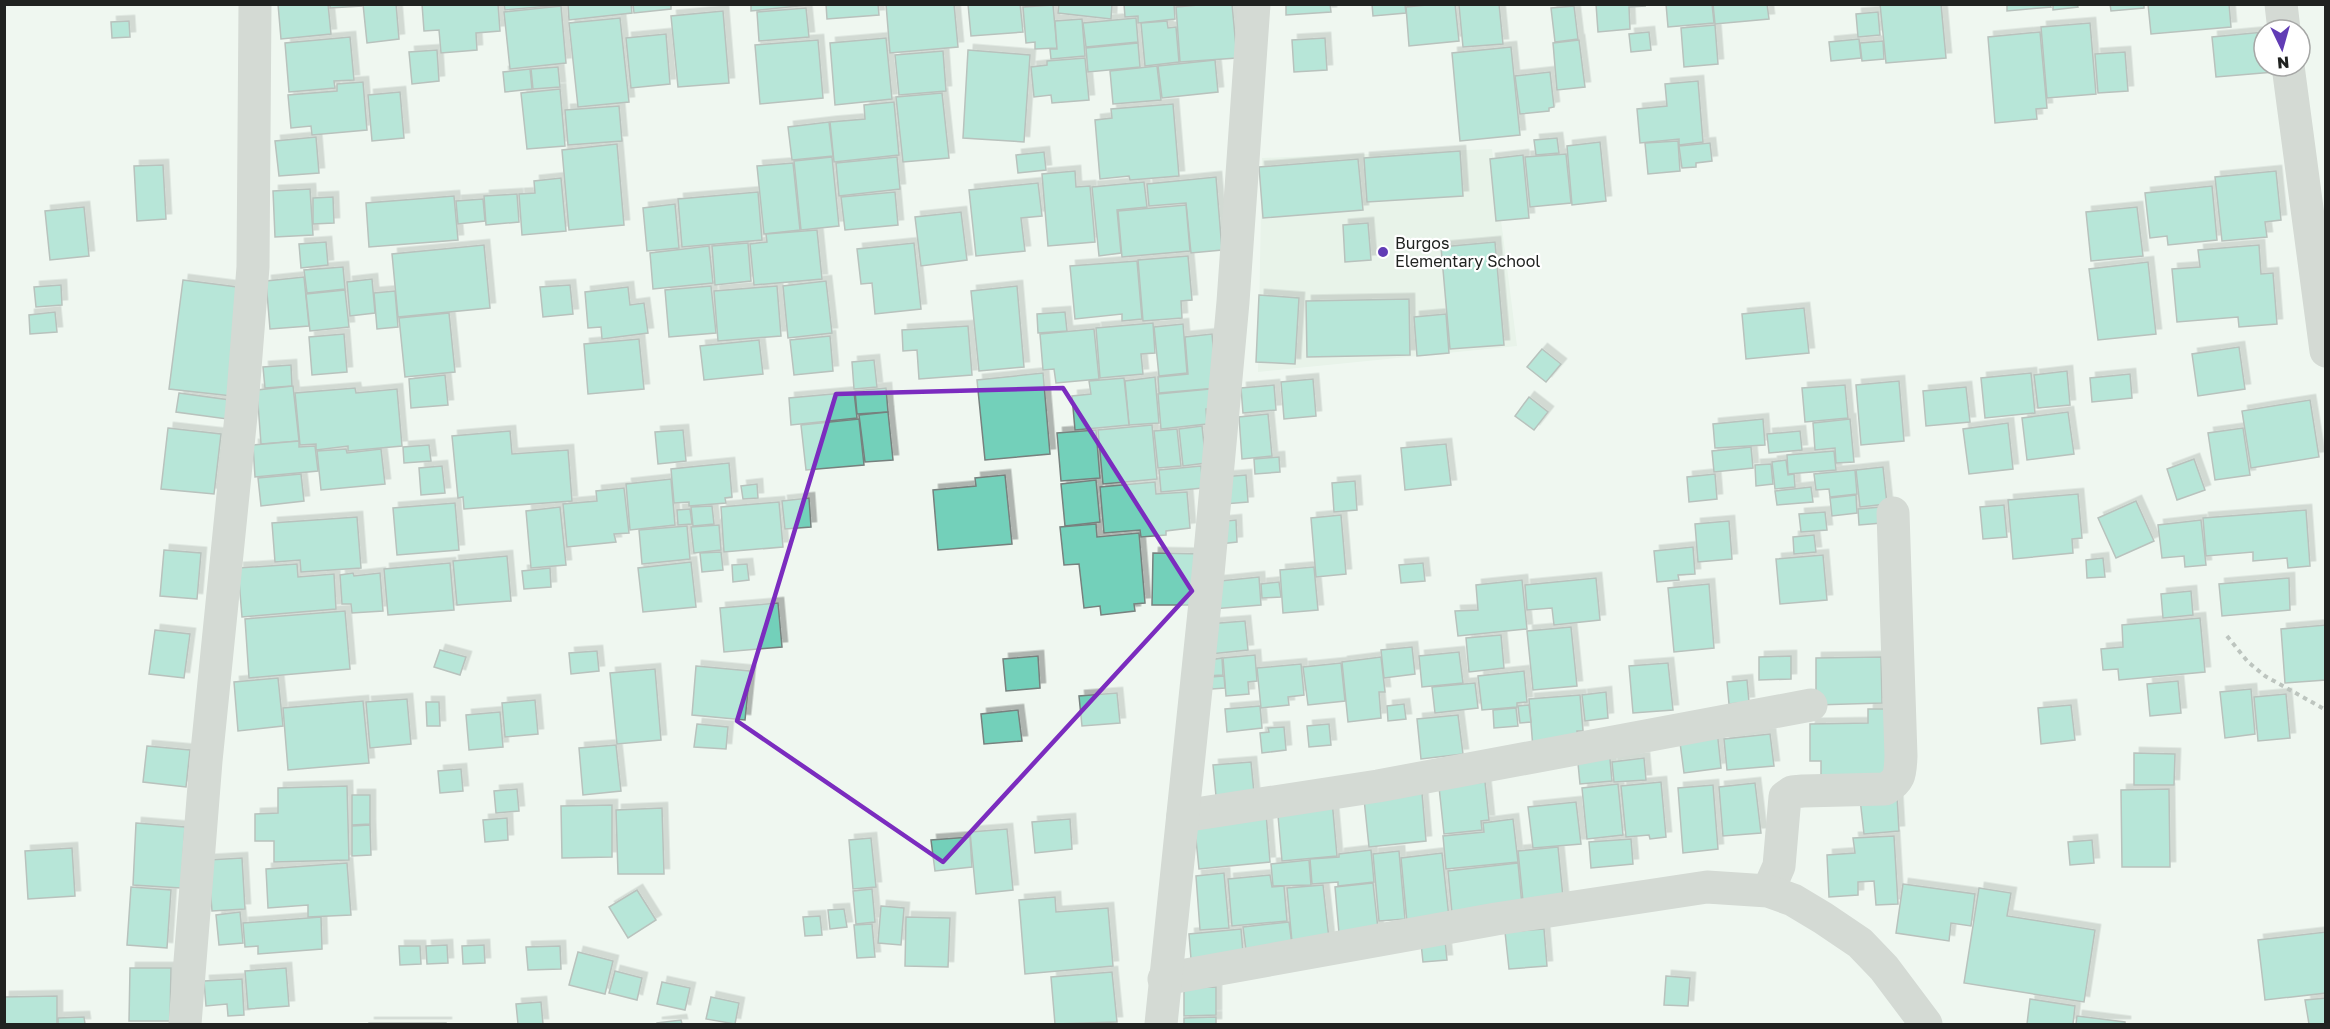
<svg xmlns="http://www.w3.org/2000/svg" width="2330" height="1029" viewBox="0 0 2330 1029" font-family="'Golos Text',sans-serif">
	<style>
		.built { fill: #dfede0 }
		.building { fill: #73d0ba; stroke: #77817e; stroke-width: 1.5; filter: url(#shadow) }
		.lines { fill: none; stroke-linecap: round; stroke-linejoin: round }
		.path { stroke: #828783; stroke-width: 4; stroke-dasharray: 4.5 4.5; stroke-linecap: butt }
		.minor { stroke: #b4b5b1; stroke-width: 33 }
		.marked { fill: none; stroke: #7b2cbf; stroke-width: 4.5; stroke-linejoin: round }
		.poi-dot { fill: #613cb5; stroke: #fff; stroke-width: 2 }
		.labels { text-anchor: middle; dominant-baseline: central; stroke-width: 4.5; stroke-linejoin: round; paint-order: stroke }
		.poi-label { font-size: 16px; fill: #202220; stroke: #fff; text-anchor: start }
	</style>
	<defs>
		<filter id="shadow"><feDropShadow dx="5.5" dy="-5.5" stdDeviation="0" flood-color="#0004"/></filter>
	</defs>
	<rect width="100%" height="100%" fill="#eff7f0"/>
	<!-- built -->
	<path class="built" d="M1492,149L1517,346L1258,372L1262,158Z"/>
	<!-- building -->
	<g class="building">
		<path d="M278,4H328L331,34L281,39Z"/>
		<path d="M330,4H362V6L330,8Z"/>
		<path d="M363,4H396L399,39L367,43Z"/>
		<path d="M422,4H498L500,31L476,33L477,50L441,53L439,30L424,31Z"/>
		<path d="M504,4H560V5L505,10Z"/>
		<path d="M568,4H631L632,13L569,20Z"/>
		<path d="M633,4H671V9L634,13Z"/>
		<path d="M751,4H817L751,11Z"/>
		<path d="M826,4H878L879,15L827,19Z"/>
		<path d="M886,4H954L958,47L890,53Z"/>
		<path d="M968,4H1020L1023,32L971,36Z"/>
		<path d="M1059,4H1112L1111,19L1058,13Z"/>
		<path d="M1124,4H1174L1175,19L1138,23V16L1125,17Z"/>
		<path d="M1210,4H1232L1237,58L1180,62L1176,7Z"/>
		<path d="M1286,4H1330L1331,12L1286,15Z"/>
		<path d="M1372,4H1410V5H1405L1406,13L1373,16Z"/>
		<path d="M1437,4H1455L1459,41L1409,46L1406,7Z"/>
		<path d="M1499,4L1503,44L1463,47L1459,5Z"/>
		<path d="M1596,4H1644L1645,6L1629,7L1630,29L1598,32Z"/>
		<path d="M1666,4H1712L1714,23L1668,27Z"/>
		<path d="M1713,4H1767L1769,19L1715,24Z"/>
		<path d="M1880,4H1941L1946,58L1886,63Z"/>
		<path d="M2007,4H2050L2051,7L2007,11Z"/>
		<path d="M2053,4H2077L2078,7L2053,10Z"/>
		<path d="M2110,4H2144V8L2111,11Z"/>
		<path d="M2148,4H2229L2231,27L2151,34Z"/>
		<path d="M1053,5L1057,48L1035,49V42L1026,43L1023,7Z"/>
		<path d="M561,6L566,63L510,69L504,12Z"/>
		<path d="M1574,6L1578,39L1555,42L1551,8Z"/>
		<path d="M806,8L809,37L759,41L757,12Z"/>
		<path d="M723,11L729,83L678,87L671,16Z"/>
		<path d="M1878,12L1880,35L1858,37L1856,14Z"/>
		<path d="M620,18L629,102L578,107L569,23Z"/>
		<path d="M1136,18L1138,42L1086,47L1083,23Z"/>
		<path d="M1082,19L1085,56L1051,59L1050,49H1057L1055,21Z"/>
		<path d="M129,21L130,37L112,38L111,22Z"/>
		<path d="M1167,21L1168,28L1176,27L1179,62L1145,66L1141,23Z"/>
		<path d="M2090,23L2096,94L2047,98L2041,27Z"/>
		<path d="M1715,25L1718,64L1684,67L1681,28Z"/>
		<path d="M1649,32L1651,50L1631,52L1629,34Z"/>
		<path d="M2040,32L2047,108L2036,109L2037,119L1995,123L1988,37Z"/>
		<path d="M2264,32V66H2274V72L2216,77L2212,37Z"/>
		<path d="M666,34L670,84L631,88L626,38Z"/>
		<path d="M350,37L354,80L334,81L335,88L289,92L285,43Z"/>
		<path d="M886,38L892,99L835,105L830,43Z"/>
		<path d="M1325,38L1327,70L1294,72L1292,40Z"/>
		<path d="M1859,39L1861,58L1831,61L1829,42Z"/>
		<path d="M818,40L823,98L760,104L755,45Z"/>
		<path d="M1579,40L1585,87L1557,90L1553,43Z"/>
		<path d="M1883,41L1884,59L1862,61L1860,43Z"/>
		<path d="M1138,43L1140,67L1088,72L1086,48Z"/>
		<path d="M1511,47L1520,135L1460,141L1452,53Z"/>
		<path d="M437,50L439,81L412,84L409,52Z"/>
		<path d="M968,50L1030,55L1024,142L963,138Z"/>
		<path d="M943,51L946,91L899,95L895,55Z"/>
		<path d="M2125,52L2128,91L2098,93L2095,54Z"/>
		<path d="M1085,58L1089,100L1052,103L1051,95L1034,97L1031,67L1047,65V61Z"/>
		<path d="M1215,60L1218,92L1162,98L1158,66Z"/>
		<path d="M1157,66L1161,100L1113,104L1110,71Z"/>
		<path d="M558,67L560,87L533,89L531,69Z"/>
		<path d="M530,69L532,89L505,92L503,72Z"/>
		<path d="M1550,72L1554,107L1549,108V111L1520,114L1515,76Z"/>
		<path d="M1698,81L1703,142L1679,145V139L1640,143L1637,109L1667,106L1665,84Z"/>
		<path d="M363,82L367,130L312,135L311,126L291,128L288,95L337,91V84Z"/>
		<path d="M560,89L565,146L527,149L521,93Z"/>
		<path d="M400,92L404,138L372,141L368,95Z"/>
		<path d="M942,93L949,158L903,162L896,97Z"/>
		<path d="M894,102L899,155L834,162L830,122L865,119L864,105Z"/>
		<path d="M1173,104L1179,176L1130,180L1129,176L1100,179L1095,120L1112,118L1111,109Z"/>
		<path d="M619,106L622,141L568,145L565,110Z"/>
		<path d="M829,122L833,156L792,160L788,127Z"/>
		<path d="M316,137L319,173L279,176L275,141Z"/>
		<path d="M1557,138L1559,153L1536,155L1534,140Z"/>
		<path d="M1678,141L1680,171L1648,174L1645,143Z"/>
		<path d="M1600,142L1606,201L1572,205L1567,146Z"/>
		<path d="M1710,143L1712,161L1696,163V167L1682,168L1679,146Z"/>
		<path d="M617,144L624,225L569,230L562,150Z"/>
		<path d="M1460,151L1463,196L1367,202L1364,158Z"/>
		<path d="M1044,152L1046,170L1018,173L1016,155Z"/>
		<path d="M1566,154L1571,203L1530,207L1525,157Z"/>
		<path d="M1523,155L1529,218L1496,221L1490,159Z"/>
		<path d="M832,157L839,226L801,230L794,161Z"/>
		<path d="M897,157L900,189L839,196L836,163Z"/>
		<path d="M1358,159L1363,210L1263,218L1259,167Z"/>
		<path d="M793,163L800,230L764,234L757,166Z"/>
		<path d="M163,165L166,219L137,221L134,166Z"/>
		<path d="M1075,171L1076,187L1090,186L1095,242L1048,246L1042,174Z"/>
		<path d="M2276,171L2281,220L2265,222L2267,237L2222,241L2215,177Z"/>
		<path d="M1216,177L1222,250L1191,253L1186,203L1149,206L1147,184Z"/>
		<path d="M561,178L566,231L522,235L519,194L535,193L534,181Z"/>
		<path d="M1144,182L1147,207L1117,210L1121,253L1099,256L1092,187Z"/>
		<path d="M1038,183L1042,216L1021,218L1025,251L976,256L969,190Z"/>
		<path d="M2212,186L2217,240L2168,245L2167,236L2150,238L2145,193Z"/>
		<path d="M310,189L313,235L275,237L273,191Z"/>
		<path d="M758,192L762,240L682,247L678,199Z"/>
		<path d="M895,192L898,225L845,230L841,197Z"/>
		<path d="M517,194L519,222L486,225L484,196Z"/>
		<path d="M454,196L458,240L369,247L366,203Z"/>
		<path d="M333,197L334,223L313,224V198Z"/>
		<path d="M483,199L485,221L458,224L456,201Z"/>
		<path d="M675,204L679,248L647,251L643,208Z"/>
		<path d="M1186,205L1190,251L1122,257L1118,211Z"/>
		<path d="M84,207L89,256L50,260L45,211Z"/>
		<path d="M2137,207L2143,256L2091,261L2086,212Z"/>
		<path d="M961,212L967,260L921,266L915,217Z"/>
		<path d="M1368,223L1371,260L1345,262L1343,225Z"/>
		<path d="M817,230L822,279L754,285L750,244L767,242L766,234Z"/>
		<path d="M326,242L328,265L301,268L299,244Z"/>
		<path d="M1495,242L1504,345L1450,349L1441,247Z"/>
		<path d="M748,243L751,281L715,285L712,246Z"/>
		<path d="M914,243L921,309L875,314L872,283L861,284L857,249Z"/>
		<path d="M484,245L490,308L398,317L392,254Z"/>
		<path d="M2259,245L2261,274L2273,273L2277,324L2239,327L2238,317L2177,322L2172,269L2200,267L2198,250Z"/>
		<path d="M709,246L713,283L653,289L650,253Z"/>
		<path d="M1188,256L1192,300L1181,301L1182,318L1143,321L1138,260Z"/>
		<path d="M1137,261L1142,319L1122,321V314L1075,319L1070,266Z"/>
		<path d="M2148,262L2156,334L2098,340L2089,269Z"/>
		<path d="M343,267L345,289L307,293L304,270Z"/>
		<path d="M304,277L309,326L270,329L266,281Z"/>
		<path d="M372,279L375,313L350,316L347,282Z"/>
		<path d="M183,280L245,288L232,396L169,389Z"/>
		<path d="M826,281L832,333L788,338L783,286Z"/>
		<path d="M61,285L62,305L36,307L34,287Z"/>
		<path d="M570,285L573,314L543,317L540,287Z"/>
		<path d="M711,286L716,333L669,337L665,290Z"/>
		<path d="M777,286L781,336L718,341L714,291Z"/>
		<path d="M1017,286L1024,367L979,371L971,291Z"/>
		<path d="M628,287L630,305L644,303L648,333L602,339L601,327L588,328L585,292Z"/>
		<path d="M345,290L349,327L310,331L306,294Z"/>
		<path d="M395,291L398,327L377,329L374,293Z"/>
		<path d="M1259,295L1299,298L1295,364L1256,362Z"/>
		<path d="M1409,299L1410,355L1307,357L1306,301Z"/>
		<path d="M1804,308L1809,353L1746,359L1742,314Z"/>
		<path d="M55,312L57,332L30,334L29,315Z"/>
		<path d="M1065,312L1067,331L1038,333L1037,314Z"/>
		<path d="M449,313L455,372L405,377L399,318Z"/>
		<path d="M1446,314L1449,353L1417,356L1414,317Z"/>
		<path d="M1153,323L1155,353L1141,354L1143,374L1100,378L1096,328Z"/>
		<path d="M1183,324L1187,373L1159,376L1154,327Z"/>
		<path d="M968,326L972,375L919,379L917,350L903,351L902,330Z"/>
		<path d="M1094,329L1099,379L1056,383L1054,369L1043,370L1040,334Z"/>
		<path d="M344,334L347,372L312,375L309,337Z"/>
		<path d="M1212,334L1217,388L1159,393L1158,377L1188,374L1185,337Z"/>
		<path d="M830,336L833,371L794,375L790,340Z"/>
		<path d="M639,339L644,389L588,394L584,344Z"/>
		<path d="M759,340L763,374L704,380L700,346Z"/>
		<path d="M2239,347L2245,389L2198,396L2192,354Z"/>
		<path d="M1542,349L1561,364L1546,382L1527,367Z"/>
		<path d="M874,360L877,387L854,389L852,362Z"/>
		<path d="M291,365L292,386L265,388L263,367Z"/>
		<path d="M2067,371L2070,405L2038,408L2034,375Z"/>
		<path d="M1043,373L1050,454L985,460L977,380Z"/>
		<path d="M2031,373L2035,413L1985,418L1981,378Z"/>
		<path d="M2130,374L2132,398L2092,402L2090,378Z"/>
		<path d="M445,375L448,405L411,408L409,379Z"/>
		<path d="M1155,377L1159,423L1129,425L1125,381Z"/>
		<path d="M1124,378L1129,425L1075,430L1072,396L1091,394L1089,381Z"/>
		<path d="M1313,379L1316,416L1284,419L1281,382Z"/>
		<path d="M1899,381L1904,441L1861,445L1856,385Z"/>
		<path d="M1274,385L1276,410L1243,413L1241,388Z"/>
		<path d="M1845,385L1848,418L1805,422L1802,388Z"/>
		<path d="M293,386L299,441L261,444L257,390Z"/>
		<path d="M1966,387L1970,422L1926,426L1923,391Z"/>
		<path d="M355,388L356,393L397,389L402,446L348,451V446L316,450V444L300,445L295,393Z"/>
		<path d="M886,388L888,412L857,414L855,391Z"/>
		<path d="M1210,389L1212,409H1206L1207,424L1161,429L1158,394Z"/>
		<path d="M854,392L857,418L791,425L789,398Z"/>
		<path d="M179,393L230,400L227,419L176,412Z"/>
		<path d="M1529,397L1548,412L1534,430L1515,416Z"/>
		<path d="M2310,400L2319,457L2251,468L2242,411Z"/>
		<path d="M888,412L893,460L865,462L859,415Z"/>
		<path d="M2068,412L2074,454L2027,460L2022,418Z"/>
		<path d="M1268,414L1272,456L1242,459L1239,417Z"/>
		<path d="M859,419L864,465L806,470L801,425Z"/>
		<path d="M1763,419L1765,445L1715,448L1713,424Z"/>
		<path d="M1850,419L1854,462L1836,463L1835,448L1815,450L1813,423Z"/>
		<path d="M2008,423L2013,469L1969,474L1963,429Z"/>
		<path d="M1152,425L1157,479L1103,484L1098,430Z"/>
		<path d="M1202,426L1206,463L1183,466L1179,429Z"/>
		<path d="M168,428L221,434L214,494L161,489Z"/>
		<path d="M2243,428L2250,475L2215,480L2208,433Z"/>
		<path d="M1177,429L1181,466L1158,468L1154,431Z"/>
		<path d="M683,430L686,461L658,464L655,432Z"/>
		<path d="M1096,430L1100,478L1061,481L1057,433Z"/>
		<path d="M510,431L512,454L568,450L572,501L464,509L463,497L458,498L452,436Z"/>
		<path d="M1800,431L1802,450L1769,453L1767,434Z"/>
		<path d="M299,441V447L315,446L318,471L255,477L253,445Z"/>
		<path d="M1446,444L1451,485L1405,490L1401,448Z"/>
		<path d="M429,445L431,461L404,463L403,447Z"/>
		<path d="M1751,447L1753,468L1714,472L1712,451Z"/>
		<path d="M346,449L347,453L381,449L385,484L321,490L317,451Z"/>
		<path d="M1834,451L1836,470L1788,474L1787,455Z"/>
		<path d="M1279,457L1280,472L1255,474L1254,459Z"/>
		<path d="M2194,459L2205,490L2177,500L2167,469Z"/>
		<path d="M1786,460L1788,475L1794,474L1795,487L1775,489L1772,462Z"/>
		<path d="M729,463L732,497L725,498L726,503L689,506V502L674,503L671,469Z"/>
		<path d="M1771,464L1773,484L1756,486L1755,465Z"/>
		<path d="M442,466L445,493L421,495L419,468Z"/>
		<path d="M1201,466L1203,488L1161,492L1159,470Z"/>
		<path d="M1883,467L1887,504L1860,507L1856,470Z"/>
		<path d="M1855,470L1857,494L1830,497L1829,489L1816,490L1814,474Z"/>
		<path d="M301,474L304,501L261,506L258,478Z"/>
		<path d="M1715,474L1717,499L1689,502L1687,477Z"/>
		<path d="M1005,475L1012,544L938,550L933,490L976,486L975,478Z"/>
		<path d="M1246,475L1248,502L1224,504L1222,477Z"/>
		<path d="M671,479L675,525L630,530L626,484Z"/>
		<path d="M1096,480L1100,522L1065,526L1061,484Z"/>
		<path d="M1355,481L1357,510L1334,512L1332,483Z"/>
		<path d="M1155,482L1156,494L1187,492L1190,528L1166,531V535L1141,537L1140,530L1104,533L1100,487Z"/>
		<path d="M757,484L758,498L743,499L741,486Z"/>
		<path d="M1811,487L1813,502L1777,505L1775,491Z"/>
		<path d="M624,488L629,533L614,534L616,542L567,547L563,504L597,501L596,491Z"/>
		<path d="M2078,494L2082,538L2072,539L2073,553L2013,559L2008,500Z"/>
		<path d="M1856,495L1857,513L1832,516L1830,498Z"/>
		<path d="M809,498L811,527L785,529L782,501Z"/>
		<path d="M2136,501L2154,541L2116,558L2098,518Z"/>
		<path d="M779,502L783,547L724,552L721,507Z"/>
		<path d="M455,503L459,550L397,555L393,508Z"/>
		<path d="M2004,505L2007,537L1983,539L1980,507Z"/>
		<path d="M712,506L714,524L693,526L691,507Z"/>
		<path d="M560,507L566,565L531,568L526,511Z"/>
		<path d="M1881,507L1882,523L1859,525L1858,509Z"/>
		<path d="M690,509L692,524L678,525L677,510Z"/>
		<path d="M2306,510L2310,566L2288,568L2287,558L2253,561V552L2206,556L2203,518Z"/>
		<path d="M1825,512L1827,530L1801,532L1799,514Z"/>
		<path d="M1341,515L1346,574L1316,577L1311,518Z"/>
		<path d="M357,517L361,568L301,572L300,560L275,562L272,523Z"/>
		<path d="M1236,520L1237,542L1220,544L1217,522Z"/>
		<path d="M2201,520L2206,565L2185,567L2184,556L2162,558L2158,525Z"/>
		<path d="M1729,521L1732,559L1698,562L1695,524Z"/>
		<path d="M1096,524L1097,537L1139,533L1145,603L1134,604L1135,611L1101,615L1100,606L1084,608L1079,564L1064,565L1060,527Z"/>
		<path d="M719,525L721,550L694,553L691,527Z"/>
		<path d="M687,526L690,559L642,564L639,530Z"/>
		<path d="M1814,535L1816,552L1794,554L1793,537Z"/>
		<path d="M1693,547L1695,574L1678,575L1679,580L1657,582L1654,551Z"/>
		<path d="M164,550L201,553L197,599L160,596Z"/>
		<path d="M721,552L723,570L702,572L700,553Z"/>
		<path d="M1153,553L1203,554L1202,605H1152Z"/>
		<path d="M1823,555L1827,600L1780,604L1776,559Z"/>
		<path d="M507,556L511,601L457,605L453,561Z"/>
		<path d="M2103,558L2105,577L2087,578L2086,560Z"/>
		<path d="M691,562L696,607L643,612L638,568Z"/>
		<path d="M450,563L454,610L388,615L384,569Z"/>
		<path d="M1423,563L1425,581L1401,583L1399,565Z"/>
		<path d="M297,564L298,577L334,574L336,609L242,617L238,568Z"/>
		<path d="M747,564L749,580L733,582L732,565Z"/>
		<path d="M1314,567L1318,610L1283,613L1280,570Z"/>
		<path d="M550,568L551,587L524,589L522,571Z"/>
		<path d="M353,573L354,576L380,573L383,611L352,613L351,604H342L340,575Z"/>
		<path d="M1259,577L1261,605L1212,609L1210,582Z"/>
		<path d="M1596,578L1600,620L1554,625L1552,608L1527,610L1525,585Z"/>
		<path d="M2289,578L2290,610L2222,616L2219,584Z"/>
		<path d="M1522,580L1527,629L1458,636L1455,611L1478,610L1476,585Z"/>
		<path d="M1279,582L1281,597L1262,598L1261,584Z"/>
		<path d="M1709,584L1714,648L1674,652L1668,588Z"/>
		<path d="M2191,591L2193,615L2163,618L2161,594Z"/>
		<path d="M778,603L782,647L724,652L720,608Z"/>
		<path d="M345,611L350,669L249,678L245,619Z"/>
		<path d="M2200,618L2205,672L2119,680L2118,669L2103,670L2101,649L2123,647L2122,625Z"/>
		<path d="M1245,621L1248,650L1210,654L1207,624Z"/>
		<path d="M2326,625V680L2285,683L2281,629Z"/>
		<path d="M1571,627L1577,686L1533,690L1527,631Z"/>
		<path d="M155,630L190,634L184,678L149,674Z"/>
		<path d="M1501,635L1504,668L1469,672L1466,638Z"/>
		<path d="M1412,647L1415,674L1384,678L1381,650Z"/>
		<path d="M440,650L466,657L460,675L434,667Z"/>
		<path d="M597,651L599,671L571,674L569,653Z"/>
		<path d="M1459,652L1463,683L1422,687L1419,656Z"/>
		<path d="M1255,655L1257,681L1248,682L1249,694L1226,696L1223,658Z"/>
		<path d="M1038,656L1040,688L1006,691L1003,659Z"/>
		<path d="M1791,656V679L1759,680V657Z"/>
		<path d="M1381,657L1385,692H1379L1381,718L1348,722L1342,662Z"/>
		<path d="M1881,657L1882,703L1816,705V658Z"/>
		<path d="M1222,658L1223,675L1205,676L1204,661Z"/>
		<path d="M1341,663L1345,701L1308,705L1303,667Z"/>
		<path d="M1668,663L1673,710L1633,713L1629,666Z"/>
		<path d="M1301,664L1304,695L1288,697L1289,705L1261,708L1257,668Z"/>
		<path d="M696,666L750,671L745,720L692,715Z"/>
		<path d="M655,669L661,740L617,744L610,673Z"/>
		<path d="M1524,671L1527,702L1517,703V707L1482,710L1478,676Z"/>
		<path d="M1224,676L1225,688L1212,689L1211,677Z"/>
		<path d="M278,678L283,726L238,731L234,682Z"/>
		<path d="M1747,680L1749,702L1729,704L1727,682Z"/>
		<path d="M2178,681L2181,713L2150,716L2147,684Z"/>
		<path d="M1475,683L1478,708L1435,713L1432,687Z"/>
		<path d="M2251,689L2255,734L2225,738L2220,692Z"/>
		<path d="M1606,692L1608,718L1585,721L1582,695Z"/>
		<path d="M1117,693L1120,723L1082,726L1079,696Z"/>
		<path d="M2286,694L2290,738L2258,741L2254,697Z"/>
		<path d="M1580,695L1583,731H1577V737L1533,748L1529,699Z"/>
		<path d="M407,699L411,744L370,748L366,702Z"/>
		<path d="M535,700L538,734L505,737L502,703Z"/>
		<path d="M363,701L369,763L288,770L283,708Z"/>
		<path d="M426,702H439L440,726H427Z"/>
		<path d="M1404,704L1406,719L1388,721L1387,706Z"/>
		<path d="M1529,705L1531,722L1520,723L1518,706Z"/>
		<path d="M2071,705L2075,740L2041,744L2038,708Z"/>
		<path d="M1260,706L1262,728L1227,732L1225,709Z"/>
		<path d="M1516,708L1518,726L1494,728L1493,710Z"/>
		<path d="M1868,709H1886L1887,776L1821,777V761H1810V724L1868,723Z"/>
		<path d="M1018,710L1022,741L984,744L981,714Z"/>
		<path d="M500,712L503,747L469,750L466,715Z"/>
		<path d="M1458,715L1463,754L1421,759L1417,719Z"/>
		<path d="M697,724L728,727L726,749L694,747Z"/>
		<path d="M1329,724L1331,745L1309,747L1307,726Z"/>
		<path d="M1284,727L1286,750L1262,753L1260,733L1269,732L1268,728Z"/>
		<path d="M1717,730L1721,768L1684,773L1679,735Z"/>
		<path d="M1770,734L1774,766L1727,770L1724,739Z"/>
		<path d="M616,745L621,791L583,795L579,748Z"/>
		<path d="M147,746L190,750L186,787L143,782Z"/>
		<path d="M1609,749L1612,781L1580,784L1577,753Z"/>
		<path d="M2134,753L2175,754L2174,785H2134Z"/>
		<path d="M1644,758L1646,780L1614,782L1612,762Z"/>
		<path d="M1251,762L1254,793L1216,796L1213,765Z"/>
		<path d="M461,769L463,791L440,793L438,771Z"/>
		<path d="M1485,782L1489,820L1481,821L1482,830L1444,834L1439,787Z"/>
		<path d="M1661,782L1666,837L1650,839L1649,835L1626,837L1621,786Z"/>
		<path d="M1755,783L1761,833L1723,836L1719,787Z"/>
		<path d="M1618,784L1623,835L1587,839L1582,788Z"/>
		<path d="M1713,785L1718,849L1683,853L1678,788Z"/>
		<path d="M347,786L349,860L274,862V841H255V814L278,813V788Z"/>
		<path d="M517,789L519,811L496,813L494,791Z"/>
		<path d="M2169,789L2170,867H2122L2121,790Z"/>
		<path d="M1422,793L1426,841L1369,847L1364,799Z"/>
		<path d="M352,795H370V824L352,825Z"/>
		<path d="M1897,796L1899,831L1864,834L1860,799Z"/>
		<path d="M1332,800L1337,856L1282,861L1277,804Z"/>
		<path d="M1576,802L1581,844L1533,848L1528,807Z"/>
		<path d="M612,805V857L562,858L561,806Z"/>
		<path d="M662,808L664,874H618L616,810Z"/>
		<path d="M1266,813L1270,862L1199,869L1194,820Z"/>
		<path d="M507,818L508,840L485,842L483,820Z"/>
		<path d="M1070,819L1072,849L1035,853L1032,822Z"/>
		<path d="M1513,819L1518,862L1446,869L1443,836L1484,832L1483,823Z"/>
		<path d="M136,823L185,827L181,888L133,885Z"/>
		<path d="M370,825L371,855L352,856V826Z"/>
		<path d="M1007,829L1013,890L976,894L970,832Z"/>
		<path d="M1894,836L1898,904L1876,905L1874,881L1858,882V895L1829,897L1827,855L1855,853L1853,838Z"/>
		<path d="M970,837L972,867L935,871L931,840Z"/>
		<path d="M871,838L876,887L853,889L849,840Z"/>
		<path d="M1631,839L1633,864L1591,868L1589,842Z"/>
		<path d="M2092,840L2094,863L2070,865L2068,842Z"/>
		<path d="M1558,847L1563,897L1523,901L1518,851Z"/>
		<path d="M72,848L75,896L28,899L25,851Z"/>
		<path d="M1371,850L1374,882L1338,886V882L1312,884L1310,859L1339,857V854Z"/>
		<path d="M1399,851L1405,919L1379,921L1373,854Z"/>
		<path d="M1442,853L1449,918L1407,922L1401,858Z"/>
		<path d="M242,858L245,909L212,911L208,860Z"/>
		<path d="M1309,860L1311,885L1273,886L1271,864Z"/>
		<path d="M347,863L351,915L308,917V905L268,908L266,869Z"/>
		<path d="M1518,863L1522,905L1452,913L1448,871Z"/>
		<path d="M1224,873L1229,928L1200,930L1196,876Z"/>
		<path d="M1270,875L1272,887L1284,886L1287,921L1232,926L1228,879Z"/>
		<path d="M1373,883L1378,929L1339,933L1335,887Z"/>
		<path d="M1903,884L1975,894L1971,926L1951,923L1949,941L1896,933Z"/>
		<path d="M1323,885L1329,939L1292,942L1287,888Z"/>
		<path d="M131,887L171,890L167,948L127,945Z"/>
		<path d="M1979,888L2011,893L2007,916L2095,930L2084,1002L1964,983Z"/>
		<path d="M872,889L875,922L856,924L853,891Z"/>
		<path d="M637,890L656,920L628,938L609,907Z"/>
		<path d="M1055,897L1056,912L1108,908L1113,966L1025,974L1019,900Z"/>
		<path d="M881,906L904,908L901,945L878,943Z"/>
		<path d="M844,909L847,927L830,929L828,910Z"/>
		<path d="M240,912L243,943L219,945L216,915Z"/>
		<path d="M820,916L822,935L805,936L803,917Z"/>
		<path d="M321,917L322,949L258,954V946L245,947L243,923Z"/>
		<path d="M906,917L950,918L948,967L905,966Z"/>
		<path d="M1289,922L1292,945L1246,950L1243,927Z"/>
		<path d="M872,924L875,957L857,958L854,925Z"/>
		<path d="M1241,929L1243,953L1191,959L1189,934Z"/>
		<path d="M1544,929L1547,966L1509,969L1505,932Z"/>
		<path d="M2326,932V993L2265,1000L2258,940Z"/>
		<path d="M1445,940L1447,960L1423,962L1421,943Z"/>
		<path d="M447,945L448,963L427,964L426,946Z"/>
		<path d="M484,945L485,963L463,964L462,946Z"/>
		<path d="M399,946H420L421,964L400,965Z"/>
		<path d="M560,946L561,969L528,970L526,947Z"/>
		<path d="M578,952L613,961L605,994L569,985Z"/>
		<path d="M130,968H171L170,1021H129Z"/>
		<path d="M286,968L289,1006L248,1009L245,971Z"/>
		<path d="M615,971L642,978L637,1000L609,993Z"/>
		<path d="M1112,972L1117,1022L1055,1024L1051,977Z"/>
		<path d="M1666,976L1690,978L1688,1006L1664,1005Z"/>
		<path d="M242,979L244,1015L228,1016L227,1004L206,1006L204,981Z"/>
		<path d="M662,982L690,988L685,1010L657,1004Z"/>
		<path d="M1216,987V1015L1184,1016V988Z"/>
		<path d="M57,996V1024H4V997Z"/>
		<path d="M711,997L739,1003L735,1024L706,1019Z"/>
		<path d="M2326,998V1024H2309L2305,1000Z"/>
		<path d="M2030,999L2075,1006L2073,1024H2027Z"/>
		<path d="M541,1002L543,1024H518L516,1004Z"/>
		<path d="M2077,1016L2125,1022V1024H2076Z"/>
		<path d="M84,1017L85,1024H58V1018Z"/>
		<path d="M1216,1017V1024H1184V1018Z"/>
		<path d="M681,1020L682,1024H657V1023Z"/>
		<rect x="369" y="1023" width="77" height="1"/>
	</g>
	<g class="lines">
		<!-- path -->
		<path class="path" d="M2227,636L2248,662L2265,676L2326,710"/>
		<!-- minor -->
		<g class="minor">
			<path d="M2281,4L2284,30"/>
			<path d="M2288,66L2326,351"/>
			<path d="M1183,816L1378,786L1811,705"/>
			<path d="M1768,891L1779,866L1785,797L1792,792L1803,791L1885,789C1901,780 1900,773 1901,756L1893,513"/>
			<path d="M1164,979L1496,919L1707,887L1768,891L1793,900L1823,918L1860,943L1884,968L1926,1024"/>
			<path d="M185,1024L206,761L242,406L253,267L255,4"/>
			<path d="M1161,1024L1208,574L1233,302L1254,4"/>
		</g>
	</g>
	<!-- marked area -->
	<path d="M0 0H2330V1029H0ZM1063,388L1192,591L943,862L737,721L836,394Z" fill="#eff7f0" fill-opacity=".55" fill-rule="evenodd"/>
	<path class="marked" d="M1063,388L1192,591L943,862L737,721L836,394Z"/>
	<!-- markers -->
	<circle class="poi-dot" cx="1383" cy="252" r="6"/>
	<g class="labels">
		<!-- poi labels -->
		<g class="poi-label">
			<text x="1395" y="243">Burgos<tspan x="1395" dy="18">Elementary School</tspan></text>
		</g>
	</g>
	<!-- border -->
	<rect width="2330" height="1029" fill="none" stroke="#202220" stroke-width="12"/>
	<!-- north arrow -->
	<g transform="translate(2282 48) rotate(175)"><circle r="28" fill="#ffffff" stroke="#a6a7a6" stroke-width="1.5"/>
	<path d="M0-4.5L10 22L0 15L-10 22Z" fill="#613cb5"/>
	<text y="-9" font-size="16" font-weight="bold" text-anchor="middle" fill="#202220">N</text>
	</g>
</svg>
